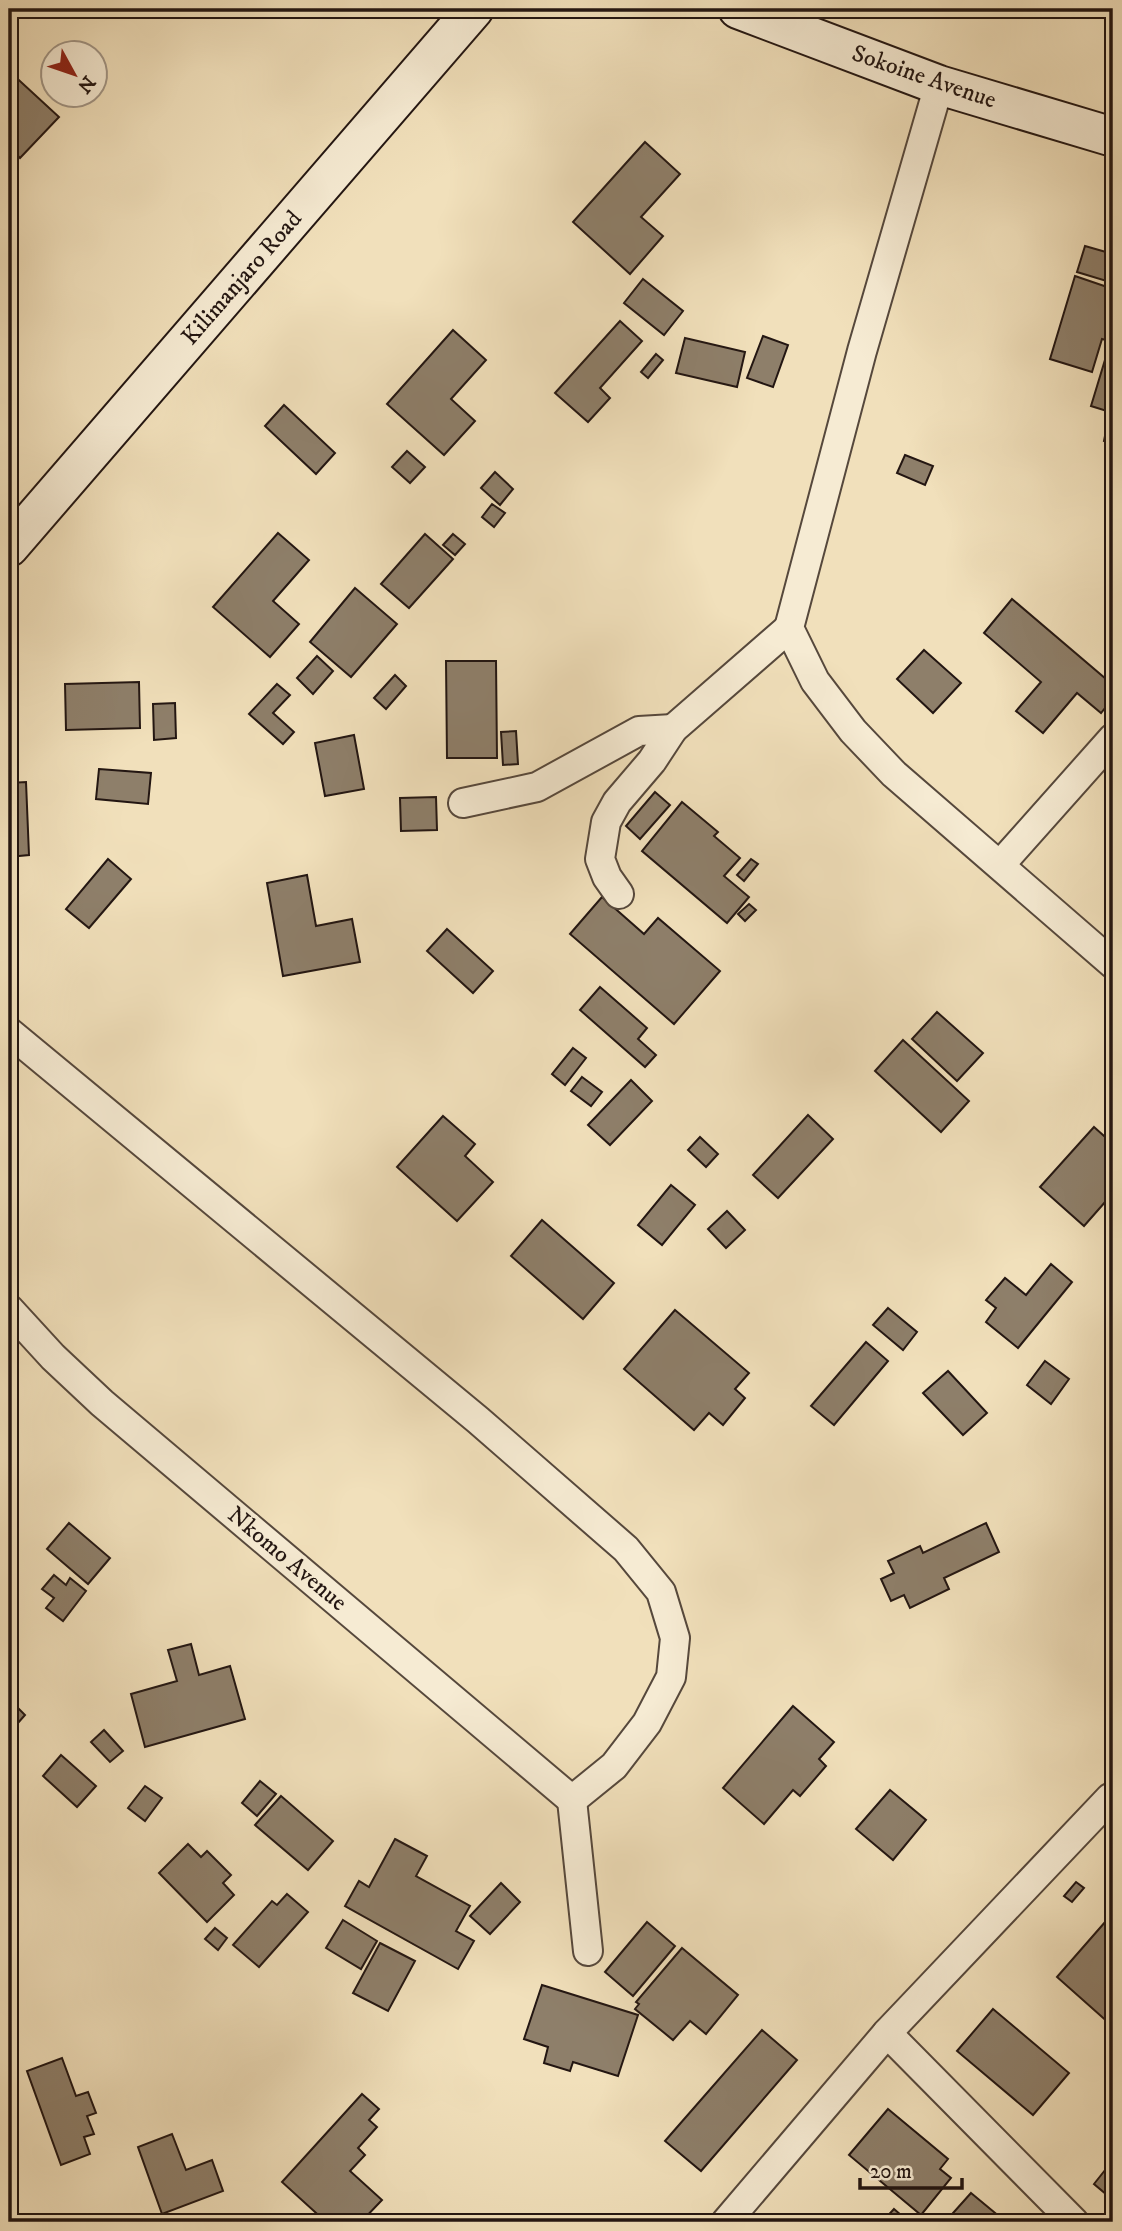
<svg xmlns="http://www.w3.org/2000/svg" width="1122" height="2231" viewBox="0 0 1122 2231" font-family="'IM FELL DW Pica',serif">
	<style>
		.building { fill: #8e7f6a; stroke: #231612; stroke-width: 2 }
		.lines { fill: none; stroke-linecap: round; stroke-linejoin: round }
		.street-casing { stroke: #56483c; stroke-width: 32 }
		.secondary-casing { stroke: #231612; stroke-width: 42 }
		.street { stroke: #f6ebd3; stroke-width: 28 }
		.secondary { stroke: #f6ebd3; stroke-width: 38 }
		.labels { text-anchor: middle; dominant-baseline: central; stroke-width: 7; stroke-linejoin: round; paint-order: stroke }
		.street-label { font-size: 24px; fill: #231612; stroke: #f6ebd3 }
	</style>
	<rect width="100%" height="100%" fill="#f1e0bb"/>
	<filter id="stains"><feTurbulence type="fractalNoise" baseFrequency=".00286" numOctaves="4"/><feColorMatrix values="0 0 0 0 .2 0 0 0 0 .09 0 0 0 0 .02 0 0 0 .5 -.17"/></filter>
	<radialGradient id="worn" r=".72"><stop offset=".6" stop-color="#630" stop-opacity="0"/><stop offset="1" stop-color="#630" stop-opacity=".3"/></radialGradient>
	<!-- building -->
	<g class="building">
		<path d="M9,71L59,117L20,158L9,147Z"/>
		<path d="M645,142L680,174L641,217L663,236L630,274L573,222Z"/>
		<path d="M1085,246L1113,254V283L1077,272Z"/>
		<path d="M1075,276L1113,289L1111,313L1113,314V342L1102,339L1092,372L1050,359Z"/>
		<path d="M643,279L683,311L664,335L624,303Z"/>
		<path d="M620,321L642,341L600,388L610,398L588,422L555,393Z"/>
		<path d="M453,330L486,360L451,399L475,421L444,455L387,404Z"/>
		<path d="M763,336L788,345L773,387L747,378Z"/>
		<path d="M685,338L745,352L737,387L676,373Z"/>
		<path d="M1108,350L1113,351V413L1091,406Z"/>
		<path d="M656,354L663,360L648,378L641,372Z"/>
		<path d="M284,405L335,453L316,474L265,426Z"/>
		<path d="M1107,426L1113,427V443L1104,441Z"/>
		<path d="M407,451L425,467L410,483L392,467Z"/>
		<path d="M905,455L933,466L925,485L897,473Z"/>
		<path d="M495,472L513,489L500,505L481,488Z"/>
		<path d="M492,504L505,513L494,527L482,517Z"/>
		<path d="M278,533L309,560L273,601L299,624L270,657L213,607Z"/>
		<path d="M425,534L453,559L409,608L381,584Z"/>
		<path d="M453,534L465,544L455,555L443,545Z"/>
		<path d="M355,588L397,624L351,677L310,642Z"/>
		<path d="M1012,599L1113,685V698L1101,713L1077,693L1043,733L1016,711L1041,682L984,633Z"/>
		<path d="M924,650L961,683L933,713L897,679Z"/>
		<path d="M317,656L333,671L313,694L297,678Z"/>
		<path d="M446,661H496L497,758H447Z"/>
		<path d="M395,675L406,686L386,709L374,698Z"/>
		<path d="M139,682L140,728L66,730L65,684Z"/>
		<path d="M277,684L290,695L273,713L294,732L283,744L249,714Z"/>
		<path d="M175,703L176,738L154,740L153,704Z"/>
		<path d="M516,731L518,764L503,765L501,732Z"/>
		<path d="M354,735L364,789L325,796L315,743Z"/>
		<path d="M99,769L151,773L148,804L96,799Z"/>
		<path d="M26,782L29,855L9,857V783Z"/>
		<path d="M655,792L670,805L640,839L626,826Z"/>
		<path d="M436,797L437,830L401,831L400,798Z"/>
		<path d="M682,802L718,832L714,836L740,858L724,876L749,897L727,923L642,851Z"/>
		<path d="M108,859L131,879L89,928L66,909Z"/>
		<path d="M751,859L758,864L744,881L737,875Z"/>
		<path d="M307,875L316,926L352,919L360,962L283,976L267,883Z"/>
		<path d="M602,897L644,934L658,918L720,971L674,1024L570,934Z"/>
		<path d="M749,904L756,910L745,921L738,914Z"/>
		<path d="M447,929L493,971L473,993L427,951Z"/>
		<path d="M600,987L647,1028L638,1039L656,1055L645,1067L580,1010Z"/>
		<path d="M937,1012L983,1053L957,1081L912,1039Z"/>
		<path d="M903,1040L969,1101L941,1132L875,1071Z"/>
		<path d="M573,1048L586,1058L565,1085L552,1074Z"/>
		<path d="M582,1077L602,1092L591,1106L571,1091Z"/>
		<path d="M631,1080L652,1101L610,1145L588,1125Z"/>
		<path d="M808,1115L833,1139L778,1198L753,1175Z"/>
		<path d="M443,1116L475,1144L465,1156L493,1182L457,1221L397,1167Z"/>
		<path d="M1094,1127L1113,1144V1193L1084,1226L1040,1187Z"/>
		<path d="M700,1137L718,1154L706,1167L688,1150Z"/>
		<path d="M671,1185L695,1205L662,1245L638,1225Z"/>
		<path d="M727,1211L745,1230L726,1248L708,1229Z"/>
		<path d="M542,1220L614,1283L583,1319L511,1256Z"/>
		<path d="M1051,1264L1072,1282L1018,1348L986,1322L996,1308L986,1300L1005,1278L1026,1295Z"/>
		<path d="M888,1308L917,1332L903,1350L873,1325Z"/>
		<path d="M675,1310L749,1373L735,1389L745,1398L723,1425L709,1413L694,1430L624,1369Z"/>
		<path d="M866,1342L888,1361L834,1425L811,1406Z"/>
		<path d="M1045,1361L1069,1379L1051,1404L1027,1385Z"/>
		<path d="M948,1371L987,1413L963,1435L923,1393Z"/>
		<path d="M69,1523L110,1558L88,1584L47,1549Z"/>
		<path d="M986,1523L999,1552L944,1578L949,1589L910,1608L904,1595L891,1601L881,1579L894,1573L888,1561L920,1546L923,1553Z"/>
		<path d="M54,1575L66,1585L70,1578L86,1591L63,1621L46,1608L54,1598L42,1589Z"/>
		<path d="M191,1644L199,1675L230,1666L245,1719L145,1747L131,1694L177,1681L168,1650Z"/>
		<path d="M9,1699L25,1715L10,1732L9,1731Z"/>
		<path d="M793,1706L834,1742L819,1759L826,1766L800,1796L793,1790L764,1824L723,1788Z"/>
		<path d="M104,1730L123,1751L110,1762L91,1742Z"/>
		<path d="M61,1755L96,1786L77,1807L43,1776Z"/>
		<path d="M260,1781L276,1794L257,1816L242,1803Z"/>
		<path d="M145,1786L162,1798L145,1821L128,1808Z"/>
		<path d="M890,1790L926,1820L893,1860L856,1829Z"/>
		<path d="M281,1796L333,1841L308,1870L255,1825Z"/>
		<path d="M395,1839L427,1856L416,1876L470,1906L456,1931L474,1941L458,1969L345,1906L359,1881L369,1887Z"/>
		<path d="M188,1844L201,1857L207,1851L231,1875L223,1883L234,1895L207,1922L159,1873Z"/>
		<path d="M1076,1882L1084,1888L1072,1902L1064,1896Z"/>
		<path d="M501,1883L520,1902L490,1934L470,1916Z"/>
		<path d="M287,1894L308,1912L259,1967L233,1945L272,1901L277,1905Z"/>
		<path d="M1113,1913V2020L1110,2024L1057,1977Z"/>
		<path d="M343,1920L377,1941L361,1969L326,1948Z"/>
		<path d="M647,1922L675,1946L633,1996L605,1972Z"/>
		<path d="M215,1928L227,1938L218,1950L205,1939Z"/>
		<path d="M380,1943L415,1961L388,2011L353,1993Z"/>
		<path d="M682,1948L738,1995L706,2034L690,2021L673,2040L635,2009L639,2004L636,2002Z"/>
		<path d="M542,1985L638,2015L618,2076L573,2062L570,2071L544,2063L548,2047L524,2039Z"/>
		<path d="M993,2009L1069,2073L1033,2115L957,2051Z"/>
		<path d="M762,2030L797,2060L701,2171L665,2141Z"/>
		<path d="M62,2058L76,2096L88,2092L96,2113L87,2116L94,2134L84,2137L90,2154L61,2165L27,2071Z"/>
		<path d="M362,2094L379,2109L369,2120L377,2127L358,2148L365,2155L350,2171L382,2200L361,2222H326L282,2182Z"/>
		<path d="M888,2109L948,2159L940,2169L951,2178L921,2215L849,2155Z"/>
		<path d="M172,2134L186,2170L212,2160L223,2191L162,2214L138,2147Z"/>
		<path d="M1113,2160V2200L1094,2184Z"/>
		<path d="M971,2193L1006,2222H945Z"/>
		<path d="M894,2209L909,2222H882Z"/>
	</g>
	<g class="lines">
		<!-- street casing -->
		<g class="street-casing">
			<g id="street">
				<path d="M939,85L862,351L789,628L815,681L853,731L894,774L1113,964"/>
				<path d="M463,803L537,787L639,731L673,729"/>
				<path d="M1000,865L1113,738"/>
				<path d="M619,894L607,877L600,859L606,822L617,802L652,761L673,729L789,628"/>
				<path d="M9,1032L478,1420L626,1549L661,1592L675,1638L671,1677L647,1723L614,1766L572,1800"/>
				<path d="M9,1309L53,1357L102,1403L572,1800"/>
				<path d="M572,1800L588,1951"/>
				<path d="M887,2033L1074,2222"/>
				<path d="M726,2222L887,2033L1110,1798"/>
			</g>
		</g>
		<!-- secondary casing -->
		<g class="secondary-casing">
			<g id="secondary">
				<path d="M738,9L939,85L1113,137"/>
				<path d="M9,547L474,9"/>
			</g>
		</g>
		<!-- street -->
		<use href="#street" class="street"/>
		<!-- secondary -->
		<use href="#secondary" class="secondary"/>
	</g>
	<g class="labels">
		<!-- street labels -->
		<g class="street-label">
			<text transform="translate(924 77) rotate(19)">Sokoine Avenue</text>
			<text transform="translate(242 278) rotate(-49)">Kilimanjaro Road</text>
			<text transform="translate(287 1559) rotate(40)">Nkomo Avenue</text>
		</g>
	</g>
	<!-- margin -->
	<rect width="1122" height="2231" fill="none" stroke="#f1e0bb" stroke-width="35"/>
	<rect x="10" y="10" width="1101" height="2210" fill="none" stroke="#231612" stroke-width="3.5"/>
	<rect x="18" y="18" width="1087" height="2196" fill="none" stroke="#231612" stroke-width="2"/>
	<!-- north arrow -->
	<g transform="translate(74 74) rotate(130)"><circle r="33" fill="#f6ebd3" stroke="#a29686" stroke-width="2"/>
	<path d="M0-5L12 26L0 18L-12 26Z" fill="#8f2418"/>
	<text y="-10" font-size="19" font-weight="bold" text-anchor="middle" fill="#231612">N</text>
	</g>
	<!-- scale -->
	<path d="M860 2178v10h102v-10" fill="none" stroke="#231612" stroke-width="3.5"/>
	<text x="870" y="2178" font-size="21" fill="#231612" stroke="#f6ebd3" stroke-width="5" paint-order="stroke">20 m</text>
	<rect width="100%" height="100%" filter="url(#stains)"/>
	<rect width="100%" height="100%" fill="url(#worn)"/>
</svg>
